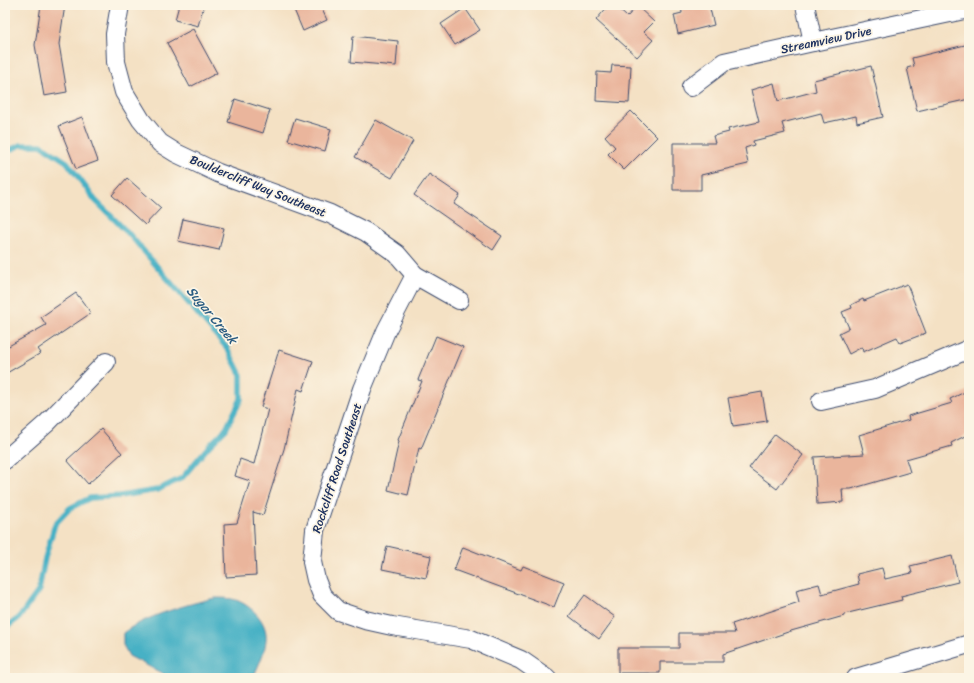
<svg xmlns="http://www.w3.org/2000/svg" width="974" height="683" viewBox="0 0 974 683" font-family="Sriracha,sans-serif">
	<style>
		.water { fill: #47b1c5; stroke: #317092 }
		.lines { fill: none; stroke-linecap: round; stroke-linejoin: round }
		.stream { stroke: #47b1c5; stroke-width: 5.5 }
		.building { fill: #eab59c }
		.minor-casing { stroke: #3c4a6d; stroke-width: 20 }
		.minor { stroke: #fff; stroke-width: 18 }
		.labels { text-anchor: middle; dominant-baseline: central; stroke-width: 3.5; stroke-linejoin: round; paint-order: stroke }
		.street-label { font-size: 12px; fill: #1b2f5e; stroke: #fcf5e5 }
		.water-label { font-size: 13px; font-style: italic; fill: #2a5c82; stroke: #fcf5e5 }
	</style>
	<rect width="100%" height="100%" fill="#fcf5e5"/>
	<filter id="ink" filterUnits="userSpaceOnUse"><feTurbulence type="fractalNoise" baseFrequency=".025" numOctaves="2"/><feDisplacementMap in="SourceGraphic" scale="8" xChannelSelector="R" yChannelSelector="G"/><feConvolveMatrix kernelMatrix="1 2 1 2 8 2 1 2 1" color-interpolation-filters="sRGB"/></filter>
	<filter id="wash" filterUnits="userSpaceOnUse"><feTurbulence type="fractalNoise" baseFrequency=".012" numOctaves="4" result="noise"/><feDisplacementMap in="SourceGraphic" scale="16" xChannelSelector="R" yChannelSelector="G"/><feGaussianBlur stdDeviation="0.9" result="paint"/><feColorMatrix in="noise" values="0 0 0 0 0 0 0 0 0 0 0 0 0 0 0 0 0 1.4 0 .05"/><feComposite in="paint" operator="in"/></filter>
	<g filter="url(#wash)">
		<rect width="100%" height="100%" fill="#f4e1c4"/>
		<!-- water -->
		<path class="water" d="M215,598C222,598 230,598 236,600C252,606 268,622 266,640C265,653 258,666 253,678H171L129,656L123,645V633C145,616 188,604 215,598Z"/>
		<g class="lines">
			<!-- stream -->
			<path class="stream" d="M5,152L21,145H41L67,162L95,200L130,235L227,348L241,375V399L226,429L209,446L182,478L157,490L120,496L90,498L70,508L55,524L45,558L39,590L19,618L5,628"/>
		</g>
		<g id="blocks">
			<!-- building -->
			<g class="building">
				<path d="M41,5H65L59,44L67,92L44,96L35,45Z"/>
				<path d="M179,5H204L198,26L175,20Z"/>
				<path d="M292,5H320L327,20L303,31Z"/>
				<path d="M609,5H614L627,17L637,6L654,22L644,32L653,40L637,57L596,20Z"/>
				<path d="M681,5H709L714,25L678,34L674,15L682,13Z"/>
				<path d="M465,8L480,30L455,45L441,24Z"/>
				<path d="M193,29L217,73L190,87L167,43Z"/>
				<path d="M353,36L398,41L396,66L351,62Z"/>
				<path d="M969,44V99L917,111L907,68L914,66L912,58Z"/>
				<path d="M612,65L631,66L629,103L596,101L597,72L611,73Z"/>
				<path d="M871,66L883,117L857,123L856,116L824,123L821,113L782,123L785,133L753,141L754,145L745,148L748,164L701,175V190H673V143H715L713,136L729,132L728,129L759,122L751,90L774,83L778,101L816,91L814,80Z"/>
				<path d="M235,99L270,110L263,133L228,122Z"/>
				<path d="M631,111L657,137L624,170L608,154L615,147L605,136Z"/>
				<path d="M82,117L98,161L76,169L59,126Z"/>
				<path d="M295,118L331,129L325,151L288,140Z"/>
				<path d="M376,120L413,141L392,178L355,157Z"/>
				<path d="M429,174L460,195L454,204L502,236L493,250L414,195Z"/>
				<path d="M127,178L161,208L145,225L112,195Z"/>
				<path d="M183,219L224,228L219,250L178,241Z"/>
				<path d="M907,284L926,333L900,343L897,337L863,352L862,347L849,354L839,333L849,328L842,312L852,308L851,305L863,299L864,301Z"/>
				<path d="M76,293L91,313L38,349L41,353L5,374V348L46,325L41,317Z"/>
				<path d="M436,336L463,347L421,449L419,448L408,495L388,490L399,441L398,440L422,381L418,380Z"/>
				<path d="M279,350L313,361L303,391L298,389L284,449L263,515L253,512L256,575L226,577L224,524L237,523L250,481L235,476L240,459L254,464L268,409L261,407Z"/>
				<path d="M969,390V434L951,443L952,446L906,459L910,472L851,489H842L843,502L817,504L814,457L864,454L859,435L909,420L908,416L952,403L950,399Z"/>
				<path d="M762,392L767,421L733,426L728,398Z"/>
				<path d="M101,429L122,453L88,484L67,460Z"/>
				<path d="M775,434L803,455L777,489L749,468Z"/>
				<path d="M387,546L431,556L426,578L382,569Z"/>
				<path d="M463,547L521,570L523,566L564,582L554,607L454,570Z"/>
				<path d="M952,556L958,582L901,596L902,600L844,614V616L791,631L723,654V662H660V673H618V648H679V633H735L732,624L799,602L796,590L819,584L822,594L859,584L857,574L882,568L885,579L912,573L910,566Z"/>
				<path d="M585,595L615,617L599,639L569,616Z"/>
			</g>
		</g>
	</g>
	<g filter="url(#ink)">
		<use href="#blocks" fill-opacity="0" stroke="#3c4a6d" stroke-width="1"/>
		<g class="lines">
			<!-- minor casing -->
			<g class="minor-casing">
				<g id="minor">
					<path d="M120,5L115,34L116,62L124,92L141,120L160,143L176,153L218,173L330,214L366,232L397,254L415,275L459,300"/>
					<path d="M805,5L813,42"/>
					<path d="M691,87L724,62L813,42L969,9"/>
					<path d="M415,275L386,331L362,389L315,530L312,562L316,580L322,595L338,611L365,620L392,626L471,639L521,660L547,678"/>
					<path d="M821,401L875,389L969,349"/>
					<path d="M5,460L47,423L106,362"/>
					<path d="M856,678L969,644"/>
				</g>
			</g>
			<!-- minor -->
			<use href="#minor" class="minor"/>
		</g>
	</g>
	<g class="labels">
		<!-- street labels -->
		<g class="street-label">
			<text transform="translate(826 40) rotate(-12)">Streamview Drive</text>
			<text transform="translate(258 186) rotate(22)">Bouldercliff Way Southeast</text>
			<text transform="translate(337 468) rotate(-72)">Rockcliff Road Southeast</text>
		</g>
		<!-- water labels -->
		<g class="water-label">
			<text transform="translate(212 315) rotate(50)">Sugar Creek</text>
		</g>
	</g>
	<!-- margin -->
	<rect width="974" height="683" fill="none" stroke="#fcf5e5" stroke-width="20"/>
</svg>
